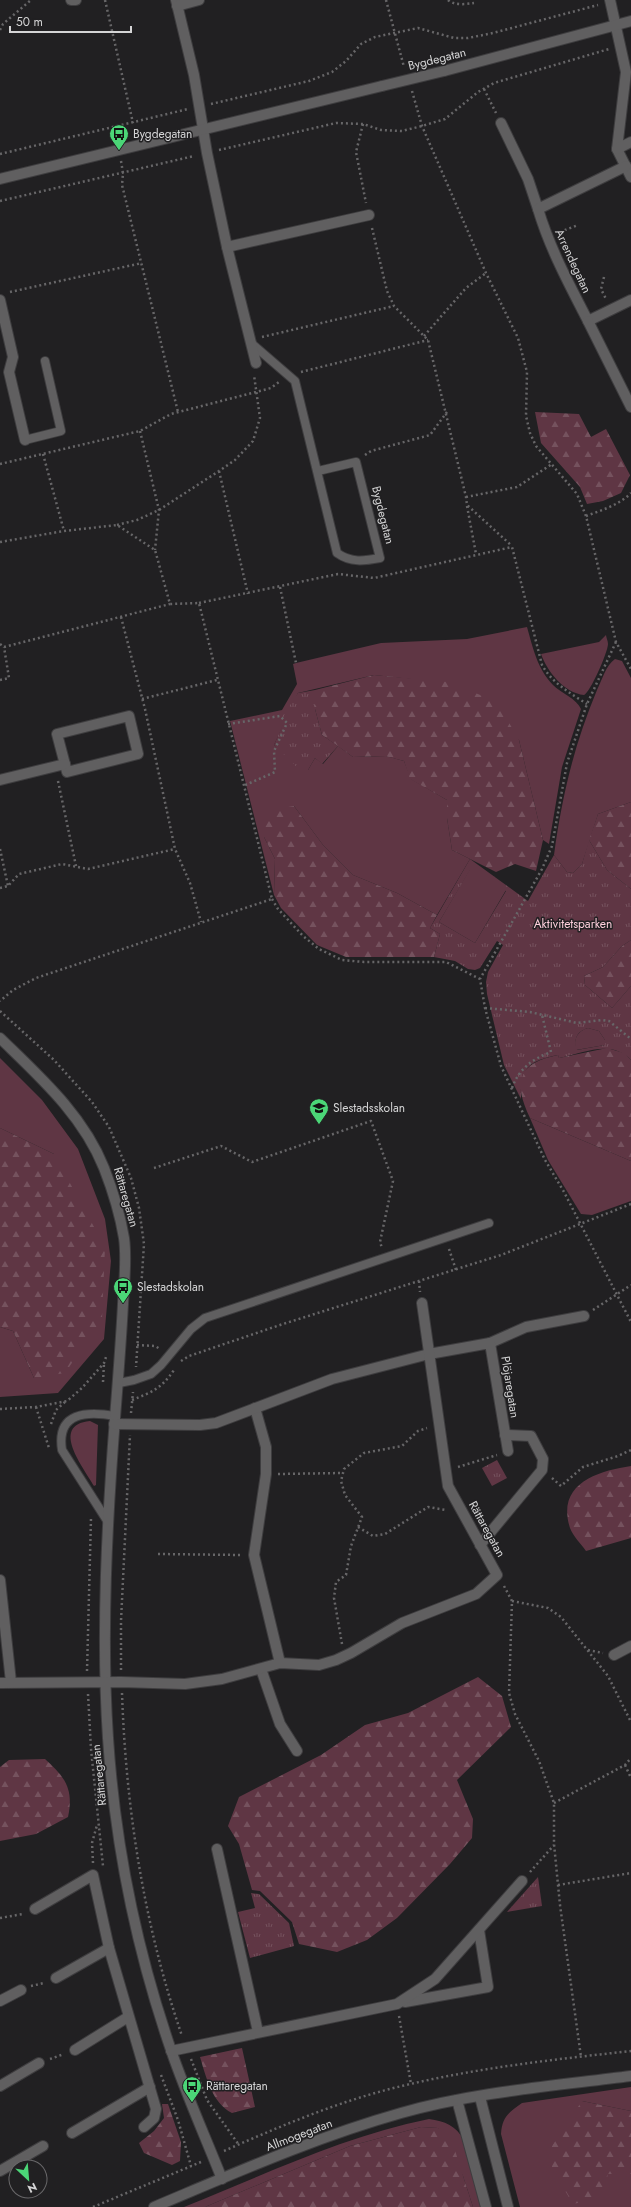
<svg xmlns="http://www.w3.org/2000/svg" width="631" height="2207" viewBox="0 0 631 2207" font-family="Jost,sans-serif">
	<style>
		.green { fill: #5f3644 }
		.forest { fill: url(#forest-firs) }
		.park { fill: url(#park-tufts); fill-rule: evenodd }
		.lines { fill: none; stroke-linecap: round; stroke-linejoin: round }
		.service-casing { stroke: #3e3d3f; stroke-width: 10 }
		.minor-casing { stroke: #3e3d3f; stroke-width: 12 }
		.tertiary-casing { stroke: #3e3d3f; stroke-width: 12 }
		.path { stroke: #676668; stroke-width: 2.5; stroke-dasharray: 2 3; stroke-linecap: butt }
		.service { stroke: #605f60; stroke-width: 8 }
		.minor { stroke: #605f60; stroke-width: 10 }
		.tertiary { stroke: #605f60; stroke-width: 10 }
		.tertiary-bridge-casing { stroke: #3e3d3f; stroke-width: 12; stroke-linecap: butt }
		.tertiary-bridge { stroke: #605f60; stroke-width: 10 }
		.labels { text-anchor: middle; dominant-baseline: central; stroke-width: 3; stroke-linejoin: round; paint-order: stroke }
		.street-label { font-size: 12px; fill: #d5d5d6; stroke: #212022 }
		.poi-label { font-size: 12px; fill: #d5d5d6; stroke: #212022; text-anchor: start }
		.park-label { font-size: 12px; fill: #fecfdc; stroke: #212022 }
	</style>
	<defs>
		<pattern id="forest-firs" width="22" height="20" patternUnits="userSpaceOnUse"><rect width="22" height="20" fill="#5f3644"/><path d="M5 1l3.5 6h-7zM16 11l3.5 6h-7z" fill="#75525e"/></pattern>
		<pattern id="park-tufts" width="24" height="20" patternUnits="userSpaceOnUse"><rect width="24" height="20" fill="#5f3644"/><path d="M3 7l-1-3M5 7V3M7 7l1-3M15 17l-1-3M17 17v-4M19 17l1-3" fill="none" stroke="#75525e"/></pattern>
	</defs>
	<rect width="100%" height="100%" fill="#212022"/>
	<!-- green -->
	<g class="green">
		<path d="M527,627C533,648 537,668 553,685C561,693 577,699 581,709L562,767L549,844L543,840L519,740L411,679L374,675L298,693L274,745L308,770L315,758L323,764L338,746L353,757L386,756L404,761L411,779L447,800V818L452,850L470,859L437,915L397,893L353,875L323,845L294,806L264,837L275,859L274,895L230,721L282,710L297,684L293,664L296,663L381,643L467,639Z"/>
		<path d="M606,635C606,637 608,641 608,644C608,652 590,693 584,695C564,693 547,671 541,654L599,642Z"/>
		<path d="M615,659L622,661L631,678V802L598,814L582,864L573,873L567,872L554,855C562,796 574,745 597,690C602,680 606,665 615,659Z"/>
		<path d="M470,869L506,890L475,943L439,922Z"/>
		<path d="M588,1028L599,1031L605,1040V1045L576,1050C573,1039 577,1031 588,1028Z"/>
		<path d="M0,1058L42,1100L78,1149L105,1219L111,1261L104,1339L58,1393L0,1397V1327L13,1331L34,1378L54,1154L0,1128Z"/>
		<path d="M530,1118L631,1161V1201L592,1215L581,1214L548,1160Z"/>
		<path d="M90,1421L98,1425L96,1485L94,1486C84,1468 49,1425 90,1421Z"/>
		<path d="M631,2087V2111L582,2101L608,2174H631V2207H520L501,2134C502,2117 509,2112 522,2103Z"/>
		<path d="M429,2119C445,2121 456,2126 464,2140L481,2207H473L463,2176L438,2128L421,2127L350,2146L205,2207H184C264,2175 344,2136 429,2119Z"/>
	</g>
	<!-- forest -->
	<g class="forest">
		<path d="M535,412L579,414L591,437L606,429L630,475L621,493L603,501L587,504L580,487L541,443Z"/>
		<path d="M374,675L449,682L497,702L519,740L543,840L536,871L515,864L496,872L452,850L447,818V800L410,779L404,761L385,756L353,757L322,735L315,709V690Z"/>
		<path d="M631,802V889L607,870L589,840L598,814Z"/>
		<path d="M294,806L323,845L353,875L397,893L437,915L430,928L440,934L434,957H346L317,945L281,908L274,895L275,859L264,837V828L271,810Z"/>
		<path d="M631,940V986L612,1008L585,985L584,976L603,967L622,946Z"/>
		<path d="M607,1048L624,1053L631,1060V1161L530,1118C513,1082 517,1063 558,1055L559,1058Z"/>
		<path d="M0,1128L54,1154L105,1247L102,1319L65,1373L34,1378L13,1331L0,1327Z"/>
		<path d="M631,1466V1538L586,1551C581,1544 573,1536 570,1528C556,1484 597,1471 631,1466Z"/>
		<path d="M478,1677L502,1696L511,1727L457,1780L473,1819L472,1838L450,1864L397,1918L367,1940L337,1952L299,1944L292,1922L260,1891L252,1890L239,1844L228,1826L239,1797L321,1755L365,1725L408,1713Z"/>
		<path d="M45,1759C65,1777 74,1789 68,1817L36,1834L0,1841V1767L9,1760Z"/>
		<path d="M242,2048L255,2107L232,2113C212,2103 206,2077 200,2057Z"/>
		<path d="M582,2101L631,2111V2174H608L601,2198L573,2204L552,2169V2146Z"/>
		<path d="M162,2104H168L181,2142L180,2161L172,2165L144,2153L139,2143L154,2131L164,2118Z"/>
		<path d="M421,2127L438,2128L451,2138L473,2207H205L350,2146Z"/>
	</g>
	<!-- park -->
	<g class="park">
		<path d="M315,690V709L322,735L338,746L322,764L315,758L308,770L302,772L274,745L283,724L280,720L298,693Z"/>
		<path d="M589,840L607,870L631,889V940L622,946L603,967L584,976L585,985L612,1008L631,986V1060C611,1039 584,1053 559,1058L558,1055C528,1061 520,1068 521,1099L504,1065L487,994L486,982L488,972L503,945L497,941L480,968L475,970L468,969L455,961L434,957L440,934L430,928L470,859L528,901L554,855L567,872L573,873L582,864ZM470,870L506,891L475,943L439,922ZM588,1028L599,1031L605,1040V1045L577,1050C573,1039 577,1031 588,1028Z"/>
		<path d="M497,1460L507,1478L492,1486L482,1468Z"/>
		<path d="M538,1877L542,1906L507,1912Z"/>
		<path d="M251,1893L259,1894L289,1923L294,1946L250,1958L238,1912L255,1908Z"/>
	</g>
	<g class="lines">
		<!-- service casing -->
		<g class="service-casing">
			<g id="service">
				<path d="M251,343L295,381L337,553C351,563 364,561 380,558L356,462L318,471"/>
				<path d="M25,440L61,431L45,361"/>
				<path d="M119,1383L134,1380L151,1374L161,1365L191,1329L205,1318L489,1223"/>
				<path d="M108,1522L62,1450C56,1412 87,1411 115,1416"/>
			</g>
		</g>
		<!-- minor casing -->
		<g class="minor-casing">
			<g id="minor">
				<path d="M71,0H76"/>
				<path d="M176,0L194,75L207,153L227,247L256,363"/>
				<path d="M610,0L626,72L617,149L631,177"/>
				<path d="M177,6L199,0"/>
				<path d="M501,123L528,179L538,209"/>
				<path d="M617,149L631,142"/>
				<path d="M626,166L538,209C550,249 569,284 588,321L631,300"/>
				<path d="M227,247L369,215"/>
				<path d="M0,300L13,357L9,372L25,440"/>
				<path d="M588,321L631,407"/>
				<path d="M129,716L138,754L67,772L57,734Z"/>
				<path d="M0,780L65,764"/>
				<path d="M0,1038C40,1077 83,1115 104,1168C113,1191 120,1214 124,1238C127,1259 124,1283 123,1304C121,1342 118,1380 115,1418C107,1522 101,1634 108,1738C115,1845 136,1948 171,2050C186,2094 205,2136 222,2179"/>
				<path d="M490,1343L526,1327L584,1316"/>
				<path d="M255,1408L266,1447V1474L254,1555L280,1663"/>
				<path d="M114,1424L200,1425L216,1423L332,1379L429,1354L490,1343L508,1451"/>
				<path d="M480,1545L542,1470L543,1459L531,1436L505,1435"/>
				<path d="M0,1580L11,1682"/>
				<path d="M614,1655L631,1646"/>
				<path d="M261,1669L280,1724L297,1751"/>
				<path d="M0,1683L121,1682L185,1684L222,1679L280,1663L319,1665L336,1660L351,1653L402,1623L476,1594L497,1575L448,1486L422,1303"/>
				<path d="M217,1849L258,2032"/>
				<path d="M35,1909L93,1875L109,1948L156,2109L154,2118L144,2127"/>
				<path d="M56,1978L109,1948"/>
				<path d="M0,2001L21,1990"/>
				<path d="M405,2002L488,1987L479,1930"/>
				<path d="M75,2050L128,2017"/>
				<path d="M171,2051L397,2004L435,1979L522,1881"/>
				<path d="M0,2086L39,2063"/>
				<path d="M480,2097L508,2207"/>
				<path d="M457,2100L486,2207"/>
				<path d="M72,2133L150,2087"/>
				<path d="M0,2171L43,2146"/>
				<path d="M154,2207C235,2173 316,2137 401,2113C475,2092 554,2086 631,2076"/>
			</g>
		</g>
		<!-- tertiary casing -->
		<g class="tertiary-casing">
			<g id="tertiary">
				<path d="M444,71L631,21"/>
				<path d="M0,179L382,86"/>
			</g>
		</g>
		<!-- path -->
		<g class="path">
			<path d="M105,0L133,123"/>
			<path d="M386,0L404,67"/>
			<path d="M448,0C455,6 466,4 474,3"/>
			<path d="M0,30L3,24L31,0"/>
			<path d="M484,89L496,113"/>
			<path d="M412,91L422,126L486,273L518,338L527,372L526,416L530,433L536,446L577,494L586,516L616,642L631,669"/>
			<path d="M211,104L309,81L332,72L346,61L361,44L375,37L418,28L454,38H468L493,33L598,5"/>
			<path d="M363,124L356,152L366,203"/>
			<path d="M219,150L336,123L363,124L381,130L402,131L422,126L445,119L478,92L494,83L609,49"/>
			<path d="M0,154L188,109"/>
			<path d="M121,161L123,173L122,185L178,412"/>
			<path d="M0,201L194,156"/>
			<path d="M372,228L387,291L394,306L428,340L466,497L467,505L512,546"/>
			<path d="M560,232L578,225"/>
			<path d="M604,277L601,289L606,299"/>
			<path d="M10,292L142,263"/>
			<path d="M424,336L466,288L486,273"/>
			<path d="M262,337L394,306"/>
			<path d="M301,372L428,340"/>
			<path d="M140,431L159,510L155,550"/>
			<path d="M43,454L64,531"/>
			<path d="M365,455L371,451L430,435L447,412"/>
			<path d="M0,464L140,431L171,414L256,392L271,388L279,382"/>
			<path d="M219,471L248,594"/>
			<path d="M466,497L517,487L552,464"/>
			<path d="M467,506L476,554"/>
			<path d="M586,516C602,510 619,505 631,493"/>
			<path d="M117,525L137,520L159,510L219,471L235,460L253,441L260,418L254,375"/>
			<path d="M0,542L64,531L117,525L155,550L170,604L199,603L272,899L36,978L13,990L0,1001"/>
			<path d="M280,587L296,663"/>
			<path d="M199,603L338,574L374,578L512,547L542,665C552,683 570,693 587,704"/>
			<path d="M121,617L145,709L175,849L190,883L201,922"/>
			<path d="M616,642L587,704L567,763L552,846L542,869L480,979L485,1008L501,1066L545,1160L564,1192L631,1322"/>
			<path d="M0,644L4,647L170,604"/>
			<path d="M0,680L9,678L4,647"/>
			<path d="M142,699L217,680"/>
			<path d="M228,724L280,716L287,723L274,751L275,772L243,786"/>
			<path d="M58,781L76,866"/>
			<path d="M0,849L8,886"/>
			<path d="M0,888L8,886L19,874L62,864L88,869L175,849"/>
			<path d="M272,899L278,909L303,936L319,949L342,960L364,962H446L480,979"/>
			<path d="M485,1008L530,1012L577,1023L602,1020L609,1021L631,1039"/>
			<path d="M0,1011L54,1060L92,1102L109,1127L131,1178L139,1208L144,1244L136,1367"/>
			<path d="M512,1088C519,1069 532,1059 551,1052L542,1015"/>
			<path d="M154,1168L221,1146L252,1162L371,1121L393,1181L380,1242L382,1248"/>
			<path d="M449,1249L456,1270"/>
			<path d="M419,1281L420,1292"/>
			<path d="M593,1310L631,1285"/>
			<path d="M137,1345L155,1346L160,1349"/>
			<path d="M181,1361L189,1356L283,1324L501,1255L631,1204"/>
			<path d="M103,1382L104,1363"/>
			<path d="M132,1400C152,1392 161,1389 174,1370"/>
			<path d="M36,1407L49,1448"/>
			<path d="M0,1409L36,1407L67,1401L82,1388L104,1363L106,1357"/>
			<path d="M131,1413L133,1392"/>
			<path d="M51,1424L56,1410L66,1401"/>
			<path d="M458,1467L497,1455"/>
			<path d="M278,1474L343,1473"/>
			<path d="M552,1478L561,1486L583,1467L618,1456L631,1450"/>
			<path d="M358,1527L373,1536L385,1534L428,1507L446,1510"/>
			<path d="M158,1554L241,1555"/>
			<path d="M504,1586L512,1601L509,1693L515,1714L539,1761L554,1803V1844L560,1905L581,2057"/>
			<path d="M512,1601L548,1608L561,1617L608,1676L631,1722"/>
			<path d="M342,1644L334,1598L336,1582L346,1575L351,1546L362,1517L345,1495L341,1481L344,1469L364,1453L402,1446L418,1431L427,1428"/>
			<path d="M588,1650L603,1653"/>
			<path d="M121,1670V1621L130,1435"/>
			<path d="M87,1671L91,1518"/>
			<path d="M122,1693C126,1810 144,1925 182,2036"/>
			<path d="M88,1694L91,1749L103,1866"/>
			<path d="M625,1765L631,1778"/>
			<path d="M554,1803L625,1765L631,1758"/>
			<path d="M93,1863L92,1843L97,1825"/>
			<path d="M530,1872L554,1845"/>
			<path d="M558,1885L631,1873"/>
			<path d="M0,1918L23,1914"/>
			<path d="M31,1986L44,1983"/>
			<path d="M399,2016L411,2084"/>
			<path d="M50,2059L64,2054"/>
			<path d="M191,2059L207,2100L239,2145"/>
			<path d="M161,2075L178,2120L191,2166"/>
			<path d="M224,2151C276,2128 330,2105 386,2090C466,2069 549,2060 631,2051"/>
			<path d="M93,2207L201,2162"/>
		</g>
		<!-- service -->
		<use href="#service" class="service"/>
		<!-- minor -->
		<use href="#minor" class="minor"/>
		<!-- tertiary -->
		<use href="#tertiary" class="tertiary"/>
		<!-- tertiary-bridge casing -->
		<g class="tertiary-bridge-casing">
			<path id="tertiary-bridge" d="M382,86L444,71"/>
		</g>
		<!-- tertiary-bridge -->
		<use href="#tertiary-bridge" class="tertiary-bridge"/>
	</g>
	<!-- icons -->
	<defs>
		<g id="bus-pin" transform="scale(1)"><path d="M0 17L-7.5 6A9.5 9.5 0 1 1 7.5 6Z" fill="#4bd677" stroke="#212022"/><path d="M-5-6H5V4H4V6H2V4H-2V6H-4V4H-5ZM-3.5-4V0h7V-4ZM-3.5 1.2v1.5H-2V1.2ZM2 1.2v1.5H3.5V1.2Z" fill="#111"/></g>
		<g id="school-pin" transform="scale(1)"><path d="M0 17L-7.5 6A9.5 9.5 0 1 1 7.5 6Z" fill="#4bd677" stroke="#212022"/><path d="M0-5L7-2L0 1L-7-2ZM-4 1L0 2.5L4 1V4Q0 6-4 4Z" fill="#111"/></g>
	</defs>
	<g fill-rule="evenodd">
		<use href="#bus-pin" x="119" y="134"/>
		<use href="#school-pin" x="319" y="1108"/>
		<use href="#bus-pin" x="123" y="1287"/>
		<use href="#bus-pin" x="192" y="2086"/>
	</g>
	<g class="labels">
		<!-- street labels -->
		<g class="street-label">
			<text transform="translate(437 59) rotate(-14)">Bygdegatan</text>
			<text transform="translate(573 261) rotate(65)">Arrendegatan</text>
			<text transform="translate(383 515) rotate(76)">Bygdegatan</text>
			<text transform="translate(126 1197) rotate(74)">Rättaregatan</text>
			<text transform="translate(510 1387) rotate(81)">Plöjaregatan</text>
			<text transform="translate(487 1529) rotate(61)">Rättaregatan</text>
			<text transform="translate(99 1775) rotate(-96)">Rättaregatan</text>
			<text transform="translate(299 2135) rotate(-21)">Allmogegatan</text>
		</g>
		<!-- poi labels -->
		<g class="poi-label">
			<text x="133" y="134">Bygdegatan</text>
			<text x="333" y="1108">Slestadsskolan</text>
			<text x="137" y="1287">Slestadskolan</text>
			<text x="206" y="2086">Rättaregatan</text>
		</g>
		<!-- park labels -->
		<g class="park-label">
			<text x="573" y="924">Aktivitetsparken</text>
		</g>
	</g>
	<!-- north arrow -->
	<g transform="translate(28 2179) rotate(154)"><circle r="19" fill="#212022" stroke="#69686a"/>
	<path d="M0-3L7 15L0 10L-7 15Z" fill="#4bd677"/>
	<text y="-6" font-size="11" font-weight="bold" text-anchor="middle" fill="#d5d5d6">N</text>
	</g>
	<!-- scale -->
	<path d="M10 26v6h121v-6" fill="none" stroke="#d5d5d6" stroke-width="2"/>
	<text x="16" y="26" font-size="12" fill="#d5d5d6" stroke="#212022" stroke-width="3" paint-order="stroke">50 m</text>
</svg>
